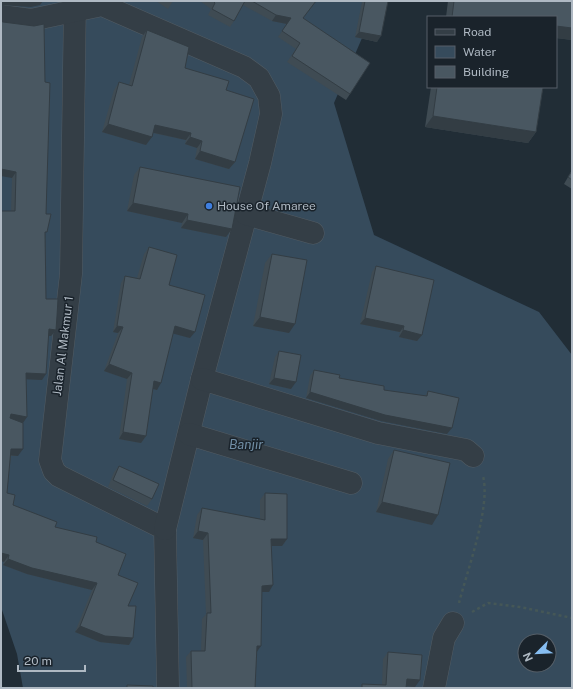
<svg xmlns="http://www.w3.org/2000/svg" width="573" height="689" viewBox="0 0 573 689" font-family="'Public Sans',sans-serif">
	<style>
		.water { fill: #364b5c; fill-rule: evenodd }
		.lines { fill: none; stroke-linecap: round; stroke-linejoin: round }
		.minor-casing { stroke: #525c64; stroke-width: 23 }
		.path { stroke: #455757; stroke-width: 2.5; stroke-dasharray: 3 3; stroke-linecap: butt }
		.minor { stroke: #343e46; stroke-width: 22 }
		.wall { fill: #3f4b53 }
		.shaded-wall { fill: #333d44 }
		.building { fill: #495761; stroke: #333d44 }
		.shop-dot { fill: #3f7fe0; stroke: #1a232b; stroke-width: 1.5 }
		.labels { text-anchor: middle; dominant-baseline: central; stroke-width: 3; stroke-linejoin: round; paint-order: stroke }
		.poi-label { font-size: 12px; fill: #afb9c3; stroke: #1a232b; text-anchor: start }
		.street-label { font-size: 12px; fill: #afb9c3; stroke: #1a232b }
		.water-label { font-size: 13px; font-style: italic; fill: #718ea5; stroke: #1a232b }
	</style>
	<rect width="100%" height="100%" fill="#212d36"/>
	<!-- water -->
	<path class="water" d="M1,1H378L334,103L374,235L539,312L572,355V688H23L17,654L1,607ZM525,641H549V665H525Z"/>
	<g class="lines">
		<!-- minor casing -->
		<g class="minor-casing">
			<g id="minor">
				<path d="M75,1L71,274L50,460L54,471L59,476L165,529L168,688"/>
				<path d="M1,16L31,20L102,5L244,67L259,78L269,96L271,114L260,163L202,379L165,529"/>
				<path d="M246,214L313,233"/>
				<path d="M202,379L378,433L466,450L473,456"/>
				<path d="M189,434L351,483"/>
				<path d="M434,688L444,638L453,623"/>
			</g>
		</g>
		<!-- path -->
		<g class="path">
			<path d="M459,603C467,571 491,507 483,476"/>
			<path d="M472,612L488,603L520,607L572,618"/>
		</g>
		<!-- minor -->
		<use href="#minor" class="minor"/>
	</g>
	<!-- wall -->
	<g class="wall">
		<path d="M156,1H173L168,9Z"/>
		<path d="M200,1H316L303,18L350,94L346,100L287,62L296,49L278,37L287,24L272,21L243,5L234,21L230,27L208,15L211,9Z"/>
		<path d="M360,1H388L377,42L355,37L362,2Z"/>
		<path d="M448,1H572V40L556,38V17H446Z"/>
		<path d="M1,21L45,234L46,299L56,330L51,336H48L42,380L26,379L23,423L18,456H11L7,493L13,505L55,527L96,542L118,575L128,606L129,645L100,642L75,632L92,590L27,574L3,565L4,562L11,211L12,178Z"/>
		<path d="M147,30L185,68L226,90L235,162L229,169L195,159L197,148L185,144L186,140L153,133L146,145L102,132L114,90L119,82L129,85L142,37Z"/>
		<path d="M431,87H543L536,132L528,143L425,127Z"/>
		<path d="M140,167L226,237L181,228L182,223L127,211L134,175Z"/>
		<path d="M572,170V189L564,184Z"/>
		<path d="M149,247L169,285L190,338L173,333L157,390L153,389L146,436L141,443L119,439L127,379L104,371L118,333L113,332L121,283L125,276L137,278L144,254Z"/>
		<path d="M272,254L289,333L253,326L265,263Z"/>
		<path d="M376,266L422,335L417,341L399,337L400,332L360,324L372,272Z"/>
		<path d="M279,351L291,389L269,384L275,357Z"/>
		<path d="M314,370L384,390L425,396L428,391L447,434L381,421L306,398L310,376Z"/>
		<path d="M394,450L432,525L376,512L388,459Z"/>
		<path d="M119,466L152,499L147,506L108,487L114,472Z"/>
		<path d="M265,493L287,539L282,546H271L269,592H262L257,652L255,688H187L186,657L191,651H201L202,619L206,614L203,540L193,538L197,515L202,508L260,519V500Z"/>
		<path d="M388,652L415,687L406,686V688H360L362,684L382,685L383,659Z"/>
	</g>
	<!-- shaded-wall -->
	<g class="shaded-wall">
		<path d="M1,1H43L40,5L31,7L1,5Z"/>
		<path d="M276,15L291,18L287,24L272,21Z"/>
		<path d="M556,26L572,28V40L556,38Z"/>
		<path d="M359,32L381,36L377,42L355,37Z"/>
		<path d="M433,116L536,132L528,143L425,127Z"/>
		<path d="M108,124L152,137L146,145L102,132Z"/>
		<path d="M155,125L191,133L186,140L150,132Z"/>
		<path d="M190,137L202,141L197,148L185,144Z"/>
		<path d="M200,151L235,162L229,169L195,159Z"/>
		<path d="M1,169L16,172L12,178L1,176Z"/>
		<path d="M133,203L188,214L182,223L127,211Z"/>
		<path d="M187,220L232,229L226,237L181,228Z"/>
		<path d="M260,317L295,324L289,333L253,326Z"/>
		<path d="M365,318L404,326L400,332L360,324Z"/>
		<path d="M117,326L123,327L118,333L113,332Z"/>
		<path d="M175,326L195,332L190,338L171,333Z"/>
		<path d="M49,329L56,330L51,336H44Z"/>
		<path d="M403,330L422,335L417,341L399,337Z"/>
		<path d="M109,364L132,373L127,379L104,371Z"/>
		<path d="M26,373L46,374L42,380L21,379Z"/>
		<path d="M274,378L296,382L291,389L269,384Z"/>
		<path d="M154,381L161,383L157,390L150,388Z"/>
		<path d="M310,392L452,428L447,434L381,421L306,398Z"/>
		<path d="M11,414L27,417L23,423L7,421Z"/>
		<path d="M123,432L146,436L141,443L119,439Z"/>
		<path d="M11,449H23L18,456L7,455Z"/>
		<path d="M382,502L438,515L432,525L376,512Z"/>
		<path d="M198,531L208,533L203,540L193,538Z"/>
		<path d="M271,539H287L282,546H266Z"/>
		<path d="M1,553L9,555L4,562L1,561Z"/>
		<path d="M8,559L97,583L92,590L27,574L3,565Z"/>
		<path d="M273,585L269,592H257L262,586Z"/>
		<path d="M80,626L133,638L129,645L100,642L75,632Z"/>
		<path d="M257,646H261L256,653Z"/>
		<path d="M407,679L420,680L415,687L402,686Z"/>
	</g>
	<!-- building -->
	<g class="building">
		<path d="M213,1H245L234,21L212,9L215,3Z"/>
		<path d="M252,1H316L303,18L370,63L350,94L292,56L300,43L282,31L291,18L276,15Z"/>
		<path d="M365,1H388L381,36L359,32Z"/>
		<path d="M454,1H572V28L556,26V17H452Z"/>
		<path d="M1,21L3,22L34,26L44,24L45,82L50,83L46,214H51L47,232H45L46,299H58L57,316L56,330L49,329L46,374L26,373L27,417L11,414L10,418L23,423V449H11L7,493L15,495L13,505L57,522L55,527L97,537L96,542L126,554L118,575L138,583L128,606H136L133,638L105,636L80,626L97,583L32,568L8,559L9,555L1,553V211H15L16,172L1,169Z"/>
		<path d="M147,30L189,47L185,68L229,81L226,90L254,99L235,162L200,151L202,141L190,137L191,133L155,125L152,137L108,124L119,82L132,86Z"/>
		<path d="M437,87H543L536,132L433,116Z"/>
		<path d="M140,167L240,187L232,229L187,220L188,214L133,203Z"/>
		<path d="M572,171V180L568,177Z"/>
		<path d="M149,247L177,255L169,285L205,295L195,332L175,326L161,383L154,381L146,436L123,432L132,373L109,364L123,327L117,326L125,276L140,279Z"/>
		<path d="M272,254L307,260L295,324L260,317Z"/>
		<path d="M376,266L434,280L422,335L403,330L404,326L365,318Z"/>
		<path d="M279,351L301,355L296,382L274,378Z"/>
		<path d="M314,370L340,375L339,378L384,386V390L427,396L428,391L459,398L452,428L385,415L310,392Z"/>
		<path d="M394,450L450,463L438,515L382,502Z"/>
		<path d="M119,466L159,484L152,499L113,480Z"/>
		<path d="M265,493L287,494V539H271L273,585L262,586L261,646H257L255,688H192L191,651H205L207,613H211L208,533L198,531L202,508L265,520Z"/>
		<path d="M388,652L422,655L420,680L407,679L406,688H362V684L386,685Z"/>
		<path d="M127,685L153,686V688H127Z"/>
	</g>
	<!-- markers -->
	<circle class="shop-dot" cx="209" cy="206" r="4"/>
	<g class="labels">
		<!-- poi labels -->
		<g class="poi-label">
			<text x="217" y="206">House Of Amaree</text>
		</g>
		<!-- street labels -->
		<g class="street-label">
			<text transform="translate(63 346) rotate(-83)">Jalan Al Makmur 1</text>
		</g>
		<!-- water labels -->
		<g class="water-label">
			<text x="246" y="444">Banjir</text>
		</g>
	</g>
	<!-- border -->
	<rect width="573" height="689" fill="none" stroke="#afb9c3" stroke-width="4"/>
	<!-- legend -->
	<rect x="427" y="16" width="130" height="72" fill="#1a232b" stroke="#565f68"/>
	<rect x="435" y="29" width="20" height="6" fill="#343e46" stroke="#565f68"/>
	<text x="463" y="36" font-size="12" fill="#afb9c3">Road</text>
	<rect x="435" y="46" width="20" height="12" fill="#364b5c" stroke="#565f68"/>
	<text x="463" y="56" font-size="12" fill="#afb9c3">Water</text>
	<rect x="435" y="66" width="20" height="12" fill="#495761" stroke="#565f68"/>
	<text x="463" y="76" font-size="12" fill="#afb9c3">Building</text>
	<!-- north arrow -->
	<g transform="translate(537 653) rotate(246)"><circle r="19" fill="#1a232b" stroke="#565f68"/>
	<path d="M0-3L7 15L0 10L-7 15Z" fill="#86bdf1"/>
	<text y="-6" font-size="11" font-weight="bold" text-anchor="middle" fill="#afb9c3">N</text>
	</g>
	<!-- scale -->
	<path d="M18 665v6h67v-6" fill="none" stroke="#afb9c3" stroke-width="2"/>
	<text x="24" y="665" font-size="12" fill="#afb9c3" stroke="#1a232b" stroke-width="3" paint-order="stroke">20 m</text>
</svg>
